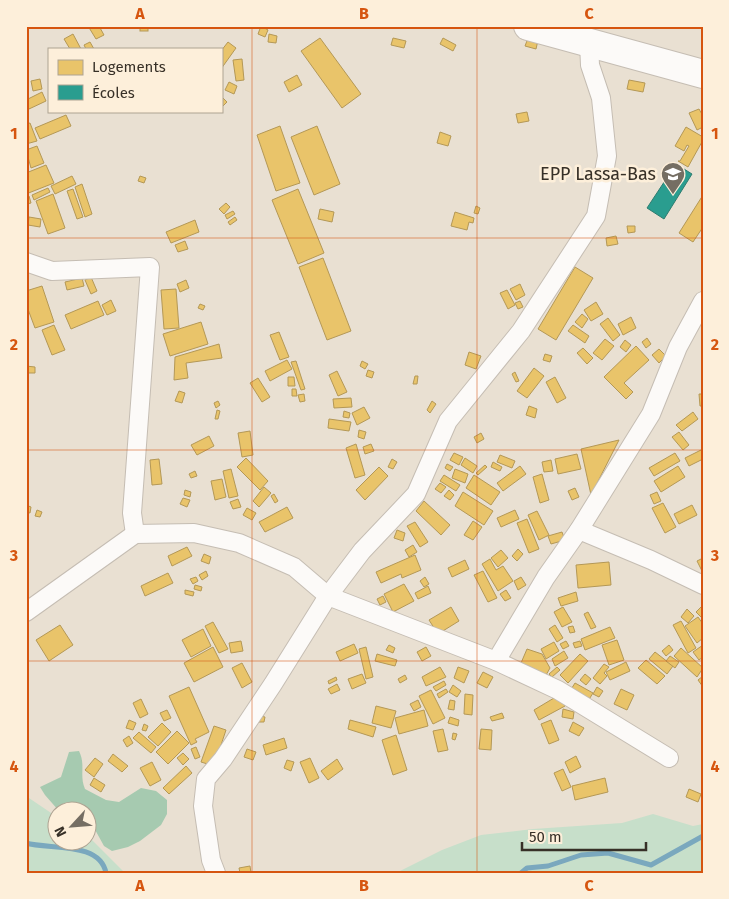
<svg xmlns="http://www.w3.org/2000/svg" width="729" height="899" viewBox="0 0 729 899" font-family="'Fira Sans',sans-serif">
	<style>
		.green { fill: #c7dfca }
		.forest { fill: #a6cab0 }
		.homes { fill: #e9c46a; stroke: #b49856 }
		.schools { fill: #2a9d8f; stroke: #2e7c70 }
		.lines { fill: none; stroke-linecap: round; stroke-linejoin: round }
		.stream { stroke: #7aa8be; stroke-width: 5 }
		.street-casing { stroke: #c5bdb3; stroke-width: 20 }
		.primary-casing { stroke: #c5bdb3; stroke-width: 30 }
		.street { stroke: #fcfaf8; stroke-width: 18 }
		.primary { stroke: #fcfaf8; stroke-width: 28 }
		.grid { fill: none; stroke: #d6550f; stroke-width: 1; stroke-opacity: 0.55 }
		.labels { text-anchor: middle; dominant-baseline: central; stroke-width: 5; stroke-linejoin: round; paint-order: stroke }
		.poi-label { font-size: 18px; fill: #373027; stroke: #fdefda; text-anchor: end }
		.neatline { fill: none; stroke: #d6550f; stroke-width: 2 }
		.grid-label { font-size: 16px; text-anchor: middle; font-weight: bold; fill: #d6550f }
	</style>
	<rect width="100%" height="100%" fill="#e9e0d2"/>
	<!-- green -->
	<g class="green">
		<path d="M26,796L57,817L58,842H88V836L125,873H26Z"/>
		<path d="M653,814L693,826L703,824V873H396L442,850L481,835L533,829L622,823Z"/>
	</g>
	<!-- forest -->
	<path class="forest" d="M79,751C86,765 79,775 85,789L106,800L119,802L141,788L156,791L167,800V814L161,825L140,841L128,847L112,851L104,846L93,826L88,812L59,811L45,795L40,787L61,777L69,752Z"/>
	<!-- homes -->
	<g class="homes">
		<path d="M88,26H99L104,35L96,39Z"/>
		<rect x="140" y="26" width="8" height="5"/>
		<path d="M261,26L268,30L265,37L258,34Z"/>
		<path d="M530,33L539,36L536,49L525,46Z"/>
		<path d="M73,34L81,49H70L64,39Z"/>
		<path d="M269,34L277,36L276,43L268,42Z"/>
		<path d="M320,38L361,94L342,108L301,51Z"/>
		<path d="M393,38L406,41L404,48L391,45Z"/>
		<path d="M443,38L456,45L453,51L440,44Z"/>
		<path d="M90,42L94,49H86L84,45Z"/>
		<path d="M228,42L236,48L221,69V51Z"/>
		<path d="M242,59L244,80L236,81L233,60Z"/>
		<path d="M297,75L302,85L289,92L284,82Z"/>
		<path d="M40,79L42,89L33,91L31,81Z"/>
		<path d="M629,80L645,83L643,92L627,89Z"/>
		<path d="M229,82L237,86L234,94L225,90Z"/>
		<path d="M42,92L46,101L29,109L26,100Z"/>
		<path d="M221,96L227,102L221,108Z"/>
		<path d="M699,109L703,116V127L697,130L689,113Z"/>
		<path d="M527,112L529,121L518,123L516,114Z"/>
		<path d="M66,115L71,126L40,139L35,128Z"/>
		<path d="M30,123L37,141L26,144V124Z"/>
		<path d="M280,126L300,183L276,191L257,135Z"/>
		<path d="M317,126L340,184L314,195L291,137Z"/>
		<path d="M686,127L703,137V140L688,167L678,161H680L689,146L687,145L684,151L675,146Z"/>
		<path d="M440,132L451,136L448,146L437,143Z"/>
		<path d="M37,146L44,163L31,168L26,150Z"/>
		<path d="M46,165L54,183L26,194V173Z"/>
		<path d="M72,176L76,184L55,194L51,186Z"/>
		<path d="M140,176L146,178L144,183L138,181Z"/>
		<path d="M82,184L92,214L85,217L75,187Z"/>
		<path d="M48,188L50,192L34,200L32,195Z"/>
		<path d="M73,189L83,217L77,219L67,191Z"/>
		<path d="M298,189L324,253L298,264L272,200Z"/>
		<path d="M53,194L65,228L48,234L36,201Z"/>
		<path d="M703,195V227L693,242L679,233Z"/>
		<path d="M29,196L31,203L27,204L26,197Z"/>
		<path d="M226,203L230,207L224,214L219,209Z"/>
		<path d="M476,206L480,208L478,214L474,213Z"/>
		<path d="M320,209L334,212L332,222L318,219Z"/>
		<path d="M233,211L235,214L227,219L225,215Z"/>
		<path d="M455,212L474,218L473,223L469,222L467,230L451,226Z"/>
		<path d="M29,217L41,219L40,227L28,225Z"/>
		<path d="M235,217L237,220L230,225L228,222Z"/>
		<path d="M195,220L199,232L171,243L166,232Z"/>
		<path d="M627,226H635V232L628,233Z"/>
		<path d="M616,236L618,244L607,246L606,238Z"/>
		<path d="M185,241L188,249L178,252L175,245Z"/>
		<path d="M323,258L351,331L327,340L299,267Z"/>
		<path d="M575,267L593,278L556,340L538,329Z"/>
		<path d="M91,277L97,291L91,294L85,280Z"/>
		<path d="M82,278L84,286L67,290L65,282Z"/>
		<path d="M186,280L189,288L180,292L177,284Z"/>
		<path d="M520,284L525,295L516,300L510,289Z"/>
		<path d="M42,286L54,322L35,328L26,304V291Z"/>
		<path d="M176,289L179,328L164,329L161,290Z"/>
		<path d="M507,290L515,305L508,309L500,293Z"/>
		<path d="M111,300L116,311L107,315L102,305Z"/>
		<path d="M98,301L104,315L71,329L65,315Z"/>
		<path d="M520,301L523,307L518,309L515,303Z"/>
		<path d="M596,302L603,314L591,321L584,310Z"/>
		<path d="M200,304L205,306L203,310L198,308Z"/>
		<path d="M582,314L588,319L582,328L575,322Z"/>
		<path d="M631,317L636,328L623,335L618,324Z"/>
		<path d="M608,318L620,335L613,341L600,324Z"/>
		<path d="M201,322L208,344L170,356L163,334Z"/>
		<path d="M54,325L65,350L52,355L42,330Z"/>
		<path d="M573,325L589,336L585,343L568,331Z"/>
		<path d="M279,332L289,357L280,360L270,335Z"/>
		<path d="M647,338L651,344L646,348L642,342Z"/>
		<path d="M605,339L614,346L602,360L593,353Z"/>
		<path d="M625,340L631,345L626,352L620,347Z"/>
		<path d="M219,344L222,358L186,363L188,378L174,380L175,357Z"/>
		<path d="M636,346L649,360L624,383L633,392L626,399L604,377Z"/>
		<path d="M583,348L593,358L587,364L577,353Z"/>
		<path d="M659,349L666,356L659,363L652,355Z"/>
		<path d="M469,352L481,356L476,369L465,365Z"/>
		<path d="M545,354L552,356L550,362L543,360Z"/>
		<path d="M287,360L292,369L270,381L265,371Z"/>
		<path d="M296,361L305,389L301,390L291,362Z"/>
		<path d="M362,361L368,364L365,369L360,366Z"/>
		<path d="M26,366L35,367V373H26Z"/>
		<path d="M534,368L544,376L527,398L517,391Z"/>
		<path d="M368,370L374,372L372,378L366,376Z"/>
		<path d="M337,371L347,392L338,396L329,375Z"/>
		<path d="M515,372L519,381L516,382L512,374Z"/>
		<path d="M415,376H418L417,384H413Z"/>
		<path d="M288,377H294L295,386H288Z"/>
		<path d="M555,377L566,398L557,403L546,382Z"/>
		<path d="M258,378L270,397L262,402L250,383Z"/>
		<path d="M292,389H296L297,396H292Z"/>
		<path d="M179,391L185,393L182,403L175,401Z"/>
		<path d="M304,394L305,401L300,402L298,395Z"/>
		<path d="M699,394H703V406H700Z"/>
		<path d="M351,398L352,407L334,408L333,399Z"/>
		<path d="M218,401L220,405L216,408L214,403Z"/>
		<path d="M432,401L436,404L430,413L427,410Z"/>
		<path d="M529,406L537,409L535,418L526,415Z"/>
		<path d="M364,407L370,418L357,425L352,413Z"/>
		<path d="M217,410L220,411L218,419H215Z"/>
		<path d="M344,411L350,413L349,418L343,417Z"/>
		<path d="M693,412L698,419L682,431L676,425Z"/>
		<path d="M329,419L351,422L349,431L328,428Z"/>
		<path d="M359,430L366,432L364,439L358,437Z"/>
		<path d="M250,431L253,455L242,457L238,433Z"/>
		<path d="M679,432L689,445L683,450L672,437Z"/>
		<path d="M481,433L484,439L477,443L474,437Z"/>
		<path d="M209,436L214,446L197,455L191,445Z"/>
		<path d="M619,440L591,495L581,449Z"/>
		<path d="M356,444L365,475L355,478L346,448Z"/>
		<path d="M371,444L374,451L365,454L363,447Z"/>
		<path d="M703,449V459L689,466L685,458Z"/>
		<path d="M454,453L463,457L459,465L450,460Z"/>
		<path d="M675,453L680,461L654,476L649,468Z"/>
		<path d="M577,454L581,469L558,474L555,459Z"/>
		<path d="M500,455L515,461L512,468L497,462Z"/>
		<path d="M246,458L268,481L260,490L237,467Z"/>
		<path d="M465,458L477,466L473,473L461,465Z"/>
		<path d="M159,459L162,484L152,485L150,460Z"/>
		<path d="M392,459L397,462L393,469L388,467Z"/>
		<path d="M551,460L553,471L544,472L542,462Z"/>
		<path d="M493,462L502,467L500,471L491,467Z"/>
		<path d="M447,464L453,467L450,471L445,468Z"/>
		<path d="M485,465L487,467L478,475L476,473Z"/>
		<path d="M520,466L526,474L503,491L497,483Z"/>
		<path d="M678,466L685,477L661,492L654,481Z"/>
		<path d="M379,467L388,476L365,500L356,490Z"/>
		<path d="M231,469L238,496L229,498L223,471Z"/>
		<path d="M455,469L468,474L465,483L452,478Z"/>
		<path d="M195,471L197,476L191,478L189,474Z"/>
		<path d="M542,474L549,500L540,503L533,477Z"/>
		<path d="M444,475L460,485L456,491L440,481Z"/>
		<path d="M474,475L500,492L491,505L466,488Z"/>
		<path d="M222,479L226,497L215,500L211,481Z"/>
		<path d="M440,483L446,487L441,493L435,489Z"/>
		<path d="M264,487L271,493L259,507L253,501Z"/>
		<path d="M575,488L579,497L572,500L568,491Z"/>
		<path d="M185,490L191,492L190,497L184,495Z"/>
		<path d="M449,490L454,495L450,500L444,496Z"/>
		<path d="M463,492L493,511L484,525L455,506Z"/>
		<path d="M657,492L661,501L654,504L650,495Z"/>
		<path d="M274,494L278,501L275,503L271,496Z"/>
		<path d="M183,498L190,500L187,507L180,504Z"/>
		<path d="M238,499L241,507L233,509L230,502Z"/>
		<path d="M424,501L450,525L441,535L416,511Z"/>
		<path d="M663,503L676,527L665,533L652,508Z"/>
		<path d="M26,505L31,507L30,513L26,512Z"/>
		<path d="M692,505L697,515L679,524L674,514Z"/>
		<path d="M287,507L293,518L265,532L259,522Z"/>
		<path d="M247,508L256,513L252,520L243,515Z"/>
		<path d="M37,510L42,512L40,517L35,516Z"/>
		<path d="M515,510L519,519L501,527L497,518Z"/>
		<path d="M537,511L549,535L539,540L528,515Z"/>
		<path d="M527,519L539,549L529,553L517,523Z"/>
		<path d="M473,521L482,527L473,540L464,535Z"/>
		<path d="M415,522L428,542L420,547L407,526Z"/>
		<path d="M397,530L405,533L403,541L394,538Z"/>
		<path d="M562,532L565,540L551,544L548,536Z"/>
		<path d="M413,545L417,552L409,557L405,550Z"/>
		<path d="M187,547L192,556L172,566L168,556Z"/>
		<path d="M518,549L523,554L517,561L512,556Z"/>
		<path d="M501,550L508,558L498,567L491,558Z"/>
		<path d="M204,554L211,557L209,564L201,561Z"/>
		<path d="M415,555L421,570L402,578L401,574L381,583L376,572Z"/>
		<path d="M703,558V573L697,561Z"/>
		<path d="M490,559L496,570L503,566L513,581L498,591L482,564Z"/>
		<path d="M465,560L469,569L452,577L448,568Z"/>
		<path d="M609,562L611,585L578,588L576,565Z"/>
		<path d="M206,571L208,576L202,580L199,575Z"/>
		<path d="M483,571L497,598L488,602L474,575Z"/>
		<path d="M168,573L173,583L145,596L141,586Z"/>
		<path d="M196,577L198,581L193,584L190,579Z"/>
		<path d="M425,577L429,584L424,587L420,581Z"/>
		<path d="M521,577L526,585L518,590L514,581Z"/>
		<path d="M404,584L414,601L393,612L384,594Z"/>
		<path d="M195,585L202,587L201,591L194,589Z"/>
		<path d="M428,586L431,593L418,599L415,593Z"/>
		<path d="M185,590L194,592L193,596L185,594Z"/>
		<path d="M506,590L511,598L505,601L500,594Z"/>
		<path d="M576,592L578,601L561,606L558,598Z"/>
		<path d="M383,596L386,602L380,605L377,599Z"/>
		<path d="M702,606L703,607V619L696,612Z"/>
		<path d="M451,607L459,621L438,634L429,620Z"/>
		<path d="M563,607L572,622L562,627L554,612Z"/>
		<path d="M687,609L694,616L688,623L681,617Z"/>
		<path d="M588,612L596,627L591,629L584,614Z"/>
		<path d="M698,617L703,624V638L697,643L685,626Z"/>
		<path d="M681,621L696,648L688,653L673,625Z"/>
		<path d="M213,622L228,649L219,653L205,626Z"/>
		<path d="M60,625L73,645L49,661L36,640Z"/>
		<path d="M555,625L563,638L557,642L549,629Z"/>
		<path d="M573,626L575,632L570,633L568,627Z"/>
		<path d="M610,627L615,638L585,650L581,639Z"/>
		<path d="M203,629L211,646L191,657L182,640Z"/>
		<path d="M617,640L624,660L609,665L602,645Z"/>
		<path d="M241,641L243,651L231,653L229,643Z"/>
		<path d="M566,641L569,646L563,649L560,644Z"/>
		<path d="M580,641L582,646L575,648L573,643Z"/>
		<path d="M554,642L559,651L546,659L541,649Z"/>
		<path d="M354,644L358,653L340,661L336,652Z"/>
		<path d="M389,645L395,648L393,653L386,650Z"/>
		<path d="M669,645L673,650L666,656L662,651Z"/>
		<path d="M703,645V657L699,660L693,652Z"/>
		<path d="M213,647L223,667L194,682L184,663Z"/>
		<path d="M366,647L373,677L366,679L359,649Z"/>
		<path d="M426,647L431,656L422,661L417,652Z"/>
		<path d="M681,648L703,668L697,677L674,656Z"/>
		<path d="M527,649L542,654L550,668L546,675L521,663Z"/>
		<path d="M564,651L568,658L555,666L552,659Z"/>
		<path d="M655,652L673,666L667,674L649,659Z"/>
		<path d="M377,654L397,660L395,666L375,661Z"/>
		<path d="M580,654L588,661L568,683L560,675Z"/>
		<path d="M670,656L679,662L675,668L666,661Z"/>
		<path d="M646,660L665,676L657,684L638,668Z"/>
		<path d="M626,662L630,671L610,680L606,672Z"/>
		<path d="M242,663L252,682L242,688L232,668Z"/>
		<path d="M604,664L609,667L604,673L607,676L600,684L593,678Z"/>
		<path d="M440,667L446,677L426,686L422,677Z"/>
		<path d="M458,667L469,671L464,683L454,678Z"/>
		<path d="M557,667L560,670L552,677L549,674Z"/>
		<path d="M483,672L493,677L487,688L477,683Z"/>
		<path d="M362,674L366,683L352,689L348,679Z"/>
		<path d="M585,674L591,679L586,685L580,680Z"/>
		<path d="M405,675L407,679L400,683L398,679Z"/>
		<path d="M703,676V687L698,680Z"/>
		<path d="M336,677L337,680L329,684L328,681Z"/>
		<path d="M444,681L446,685L436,691L433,687Z"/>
		<path d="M575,683L593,693L588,701L570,691Z"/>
		<path d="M337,684L340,690L331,694L328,689Z"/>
		<path d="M453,685L461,691L457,697L449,692Z"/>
		<path d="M189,687L209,732L195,739L197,742L191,745L169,696Z"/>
		<path d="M597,687L603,691L599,697L593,694Z"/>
		<path d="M446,689L448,692L439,698L437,694Z"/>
		<path d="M621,689L634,695L627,710L614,704Z"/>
		<path d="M431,690L445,718L433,724L419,696Z"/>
		<path d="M465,694L473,695L472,715L464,714Z"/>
		<path d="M559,695L565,706L539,720L534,710Z"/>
		<path d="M141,699L148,714L140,718L133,703Z"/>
		<path d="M418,700L421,707L414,711L410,704Z"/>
		<path d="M450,700L455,701L454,710L448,709Z"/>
		<path d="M376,706L396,711L391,728L372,723Z"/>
		<path d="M563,709L574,712L573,719L562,717Z"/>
		<path d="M167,710L171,718L164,721L160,713Z"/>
		<path d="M424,710L428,726L399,734L395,718Z"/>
		<path d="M502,713L504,718L492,721L490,717Z"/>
		<path d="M255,715L265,717L264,722H254Z"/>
		<path d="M450,717L459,720L458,726L448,723Z"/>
		<path d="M129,720L136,723L133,730L126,728Z"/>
		<path d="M350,720L376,727L373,737L348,729Z"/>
		<path d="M551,720L559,740L549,744L541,724Z"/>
		<path d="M573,722L584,728L579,736L569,731Z"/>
		<path d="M162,723L171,732L158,746L148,737Z"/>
		<path d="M144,724L148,726L146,731L142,730Z"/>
		<path d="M214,726L226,730L214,766L201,762Z"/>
		<path d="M443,729L448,750L438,752L433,731Z"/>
		<path d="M481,729L492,730L491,750L479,749Z"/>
		<path d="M177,731L189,743L168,764L156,752Z"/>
		<path d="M139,732L156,747L151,753L133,738Z"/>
		<path d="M453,733L457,734L455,740L452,739Z"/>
		<path d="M396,735L407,770L393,775L382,740Z"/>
		<path d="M129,736L133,743L127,747L123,740Z"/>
		<path d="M284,738L287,748L266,755L263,745Z"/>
		<path d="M196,747L200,757L195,759L191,749Z"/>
		<path d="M247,749L256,752L253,760L244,757Z"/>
		<path d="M183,753L189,759L183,765L177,758Z"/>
		<path d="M113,754L128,766L122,772L108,761Z"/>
		<path d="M576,756L581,767L570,773L565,762Z"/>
		<path d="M95,758L103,764L94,777L85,770Z"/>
		<path d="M310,758L319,778L309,783L300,762Z"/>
		<path d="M337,759L343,769L328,780L321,771Z"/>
		<path d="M287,760L294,762L291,771L284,768Z"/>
		<path d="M152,762L161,780L150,786L140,768Z"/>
		<path d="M186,766L192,773L169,794L163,788Z"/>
		<path d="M563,769L571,787L562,791L554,773Z"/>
		<path d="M94,778L105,785L101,792L90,785Z"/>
		<path d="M605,778L608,792L575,800L572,786Z"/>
		<path d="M689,789L701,794L698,802L686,797Z"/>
		<path d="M250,866L251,873H240L239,868Z"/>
	</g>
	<!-- schools -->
	<path class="schools" d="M676,164L692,174L664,219L647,208Z"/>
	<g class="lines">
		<!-- stream -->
		<g class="stream">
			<path d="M26,843C49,850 100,841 106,873"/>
			<path d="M521,873L527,868L548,866L581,855L608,853L651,865L703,836"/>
		</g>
		<!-- street casing -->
		<g class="street-casing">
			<g id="street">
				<path d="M26,262L52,271L150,267L132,513L135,534"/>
				<path d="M579,530L651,560L703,585"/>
				<path d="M26,612L135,534L194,533L239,543L294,567L328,596L496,661L558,690L669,758"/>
				<path d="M496,661L546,577L579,530L651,414L678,347L703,301"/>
				<path d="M216,873L211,860L203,806L206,779L223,759L273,684L328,596L362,551L416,494L448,421L521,331L596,216L607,156L601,98L590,65L589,43"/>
			</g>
		</g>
		<!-- primary casing -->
		<g class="primary-casing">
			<path id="primary" d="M528,26L703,74"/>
		</g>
		<!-- street -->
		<use href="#street" class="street"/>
		<!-- primary -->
		<use href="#primary" class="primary"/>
	</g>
	<!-- grid -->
	<path class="grid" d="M252,26V873M477,26V873M26,238H703M26,450H703M26,661H703"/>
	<!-- icons -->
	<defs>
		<g id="school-pin" transform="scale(1.25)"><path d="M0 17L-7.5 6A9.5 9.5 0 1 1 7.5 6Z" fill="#756e63" stroke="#fdefda"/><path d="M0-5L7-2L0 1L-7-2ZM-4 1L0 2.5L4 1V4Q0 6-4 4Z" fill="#fff"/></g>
	</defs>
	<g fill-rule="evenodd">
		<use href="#school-pin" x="673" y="174"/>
	</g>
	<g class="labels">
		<!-- poi labels -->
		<g class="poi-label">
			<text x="656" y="174">EPP Lassa-Bas</text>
		</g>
	</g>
	<!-- border -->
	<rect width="729" height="899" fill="none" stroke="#fdefda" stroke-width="55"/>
	<!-- legend -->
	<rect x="48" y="48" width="175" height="65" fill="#fdefda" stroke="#aea392"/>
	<rect x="58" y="60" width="25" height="15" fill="#e9c46a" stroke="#aea392"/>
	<text x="92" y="72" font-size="15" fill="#373027">Logements</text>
	<rect x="58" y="85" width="25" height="15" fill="#2a9d8f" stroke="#aea392"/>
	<text x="92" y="98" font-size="15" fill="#373027">Écoles</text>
	<!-- north arrow -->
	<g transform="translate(72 826) rotate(244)"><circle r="24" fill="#fdefda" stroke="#aea392"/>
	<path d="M0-4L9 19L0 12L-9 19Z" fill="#756e63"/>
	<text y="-8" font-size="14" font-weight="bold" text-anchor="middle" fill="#373027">N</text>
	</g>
	<!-- scale -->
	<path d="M522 842v8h124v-8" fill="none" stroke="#373027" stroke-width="2.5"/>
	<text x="529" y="842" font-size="15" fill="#373027" stroke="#fdefda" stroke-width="4" paint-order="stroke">50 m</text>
	<rect x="28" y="28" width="674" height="844" class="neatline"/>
	<g class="grid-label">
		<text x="140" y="19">A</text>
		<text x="364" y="19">B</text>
		<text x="589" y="19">C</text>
		<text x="14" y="139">1</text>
		<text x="715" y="139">1</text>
		<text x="14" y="350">2</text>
		<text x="715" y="350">2</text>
		<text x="14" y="561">3</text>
		<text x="715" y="561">3</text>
		<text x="14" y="772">4</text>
		<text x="715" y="772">4</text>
		<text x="140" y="891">A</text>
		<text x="364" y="891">B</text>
		<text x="589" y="891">C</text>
	</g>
</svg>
